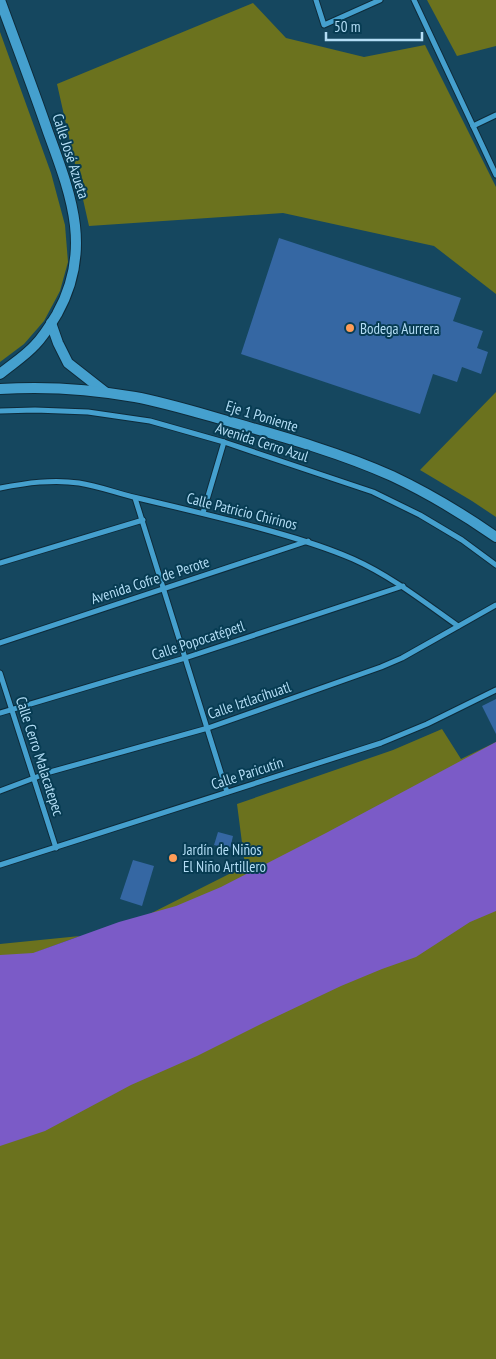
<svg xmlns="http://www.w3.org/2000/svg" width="496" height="1359" viewBox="0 0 496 1359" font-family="'PT Sans Narrow',sans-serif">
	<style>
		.green { fill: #6b721e }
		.water { fill: #7b5bc7 }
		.building { fill: #3567a3 }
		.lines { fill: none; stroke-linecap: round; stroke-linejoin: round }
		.street-casing { stroke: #0e2b3a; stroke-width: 7 }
		.secondary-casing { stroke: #0e2b3a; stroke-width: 12 }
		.street { stroke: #45a0ce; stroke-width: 5 }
		.secondary { stroke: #45a0ce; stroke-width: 10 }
		.poi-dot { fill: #fe9c57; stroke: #073c53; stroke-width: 2 }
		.labels { text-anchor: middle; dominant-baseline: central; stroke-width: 4; stroke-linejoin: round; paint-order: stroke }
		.street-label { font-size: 15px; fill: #b3ddf5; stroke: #073c53 }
		.poi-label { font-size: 15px; fill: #b3ddf5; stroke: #073c53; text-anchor: start }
	</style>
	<rect width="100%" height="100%" fill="#15475f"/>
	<!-- green -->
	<g class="green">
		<path d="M427,0H496V46L457,56Z"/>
		<path d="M253,3L286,38L364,57L425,45L496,187V294L434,246L283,213L89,226L57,84Z"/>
		<path d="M0,32L51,173L65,225L68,262L60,291L44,321L24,344L0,362Z"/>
		<path d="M496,392V517L472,501L420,470Z"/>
		<path d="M442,729L461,759L496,742V1359H0V944L80,936L37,952L76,951L245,866L237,804L393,750Z"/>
	</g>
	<!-- water -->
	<path class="water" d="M496,742V911L470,922L416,957L382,969L341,986L263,1023L197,1056L131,1085L45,1131L0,1146V955L33,953L119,922L176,906L221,887L326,833Z"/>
	<!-- building -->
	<g class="building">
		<path d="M279,238L461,298L453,321L483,331L477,348L488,352L481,374L462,367L457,382L433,374L420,414L241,354Z"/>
		<path d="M496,699V734L482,706Z"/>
		<path d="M218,832L233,836L230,849L214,845Z"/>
		<path d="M133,860L154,866L142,906L120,899Z"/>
	</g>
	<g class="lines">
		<!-- street casing -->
		<g class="street-casing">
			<g id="street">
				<path d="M316,0L324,25L380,0"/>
				<path d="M414,0L496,175"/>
				<path d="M473,126L496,115"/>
				<path d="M0,411L35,410L88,412L150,421L224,442L373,492L420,515L462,540L496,565"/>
				<path d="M0,488C26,483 53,479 79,483C100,486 121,495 142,499C180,508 218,517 256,527C289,536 321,545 353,559C391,576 424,602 458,626"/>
				<path d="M135,498L227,792"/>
				<path d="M203,513L224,442"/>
				<path d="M0,563L143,520"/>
				<path d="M0,643L308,541"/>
				<path d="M0,673L56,848"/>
				<path d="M0,713L185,658L403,586"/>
				<path d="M0,791L50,772L208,728L381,667L402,658L496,605"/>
				<path d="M0,865L381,743L427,724L496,690"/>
			</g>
		</g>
		<!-- secondary casing -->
		<g class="secondary-casing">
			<g id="secondary">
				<path d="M51,323L58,343L68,363L105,392"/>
				<path d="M0,374C12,364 25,356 35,345C44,336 51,324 57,314C93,250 71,195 48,132C33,88 16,44 0,0"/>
				<path d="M0,389C46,386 90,389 135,397C167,403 199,413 231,422C284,437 341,453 392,476C428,493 463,514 496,537"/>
			</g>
		</g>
		<!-- street -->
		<use href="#street" class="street"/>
		<!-- secondary -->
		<use href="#secondary" class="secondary"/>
	</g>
	<!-- markers -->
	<g class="poi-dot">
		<circle cx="350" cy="328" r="5"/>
		<circle cx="173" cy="858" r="5"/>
	</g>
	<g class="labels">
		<!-- street labels -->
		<g class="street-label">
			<text transform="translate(71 156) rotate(72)">Calle José Azueta</text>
			<text transform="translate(262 416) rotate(17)">Eje 1 Poniente</text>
			<text transform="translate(262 442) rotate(18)">Avenida Cerro Azul</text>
			<text transform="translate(242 511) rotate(14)">Calle Patricio Chirinos</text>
			<text transform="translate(150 580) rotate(-18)">Avenida Cofre de Perote</text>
			<text transform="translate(198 640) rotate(-18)">Calle Popocatépetl</text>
			<text transform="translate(249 700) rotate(-19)">Calle Iztlacíhuatl</text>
			<text transform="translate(40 756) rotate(72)">Calle Cerro Malacatepec</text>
			<text transform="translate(247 773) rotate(-18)">Calle Paricutín</text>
		</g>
		<!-- poi labels -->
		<g class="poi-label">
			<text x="360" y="328">Bodega Aurrera</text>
			<text x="183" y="849">Jardín de Niños<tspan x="183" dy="17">El Niño Artillero</tspan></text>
		</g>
	</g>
	<!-- scale -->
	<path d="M326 32v8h96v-8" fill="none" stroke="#b3ddf5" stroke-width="2.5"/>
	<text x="334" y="32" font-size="15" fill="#b3ddf5" stroke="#073c53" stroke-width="4" paint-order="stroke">50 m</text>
</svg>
